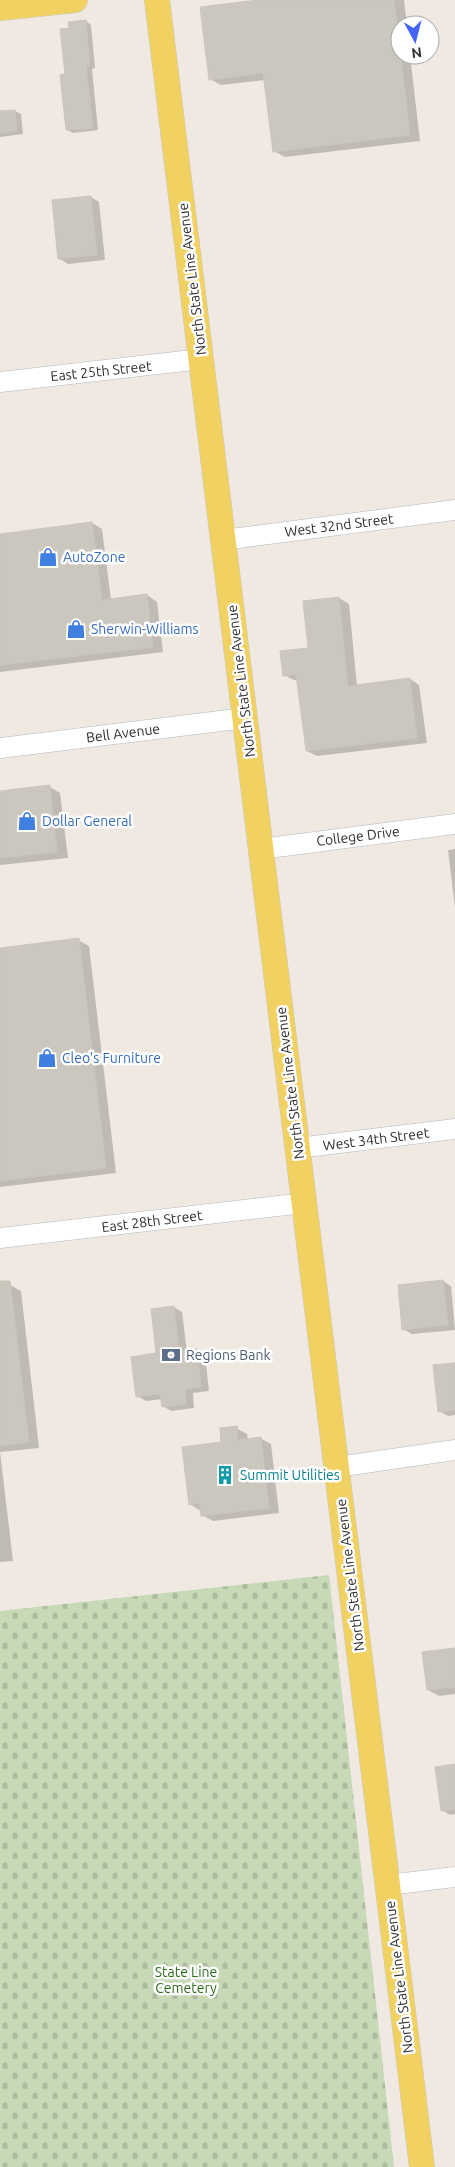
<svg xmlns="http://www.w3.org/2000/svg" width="455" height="2167" viewBox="0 0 455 2167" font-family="Ubuntu,sans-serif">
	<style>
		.cemetery { fill: url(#cemetery-stones) }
		.shadow { fill: #0003 }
		.building { fill: #cbc7bf; stroke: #cbc5ba }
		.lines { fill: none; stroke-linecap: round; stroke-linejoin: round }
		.minor-casing { stroke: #b4b7c1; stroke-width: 21 }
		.major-casing { stroke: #c9c9c9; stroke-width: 26 }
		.minor { stroke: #fff; stroke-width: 20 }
		.major { stroke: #f2d163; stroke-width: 25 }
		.labels { text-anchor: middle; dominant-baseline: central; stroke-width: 5; stroke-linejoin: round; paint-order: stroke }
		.street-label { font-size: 14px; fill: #2e2e2e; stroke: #fff }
		.shop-label { font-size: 14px; fill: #366cbe; stroke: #fff; text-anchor: start }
		.service-label { font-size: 14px; fill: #4e5e75; stroke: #fff; text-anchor: start }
		.culture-label { font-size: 14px; fill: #0d838f; stroke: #fff; text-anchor: start }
		.park-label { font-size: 14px; fill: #2c6e1b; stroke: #fff }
	</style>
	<defs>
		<pattern id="cemetery-stones" width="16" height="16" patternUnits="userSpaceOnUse" patternTransform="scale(1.25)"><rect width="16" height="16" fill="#c8d9b8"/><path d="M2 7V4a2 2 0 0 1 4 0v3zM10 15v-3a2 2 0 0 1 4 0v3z" fill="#acbb9e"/></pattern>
	</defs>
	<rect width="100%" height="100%" fill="#efe9e1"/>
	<!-- cemetery -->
	<path class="cemetery" d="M329,1575L394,2167H0V1611Z"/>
	<!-- shadow -->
	<g class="shadow">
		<path d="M254,0H404L407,25H400V55H410L420,141L285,157L274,151L265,80L221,85L210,79Z"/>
		<path d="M86,21L91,25L95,68L92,69L98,130L73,133L67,130L66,75L70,29Z"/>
		<path d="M15,111L21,114L23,134L0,137V113Z"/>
		<path d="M91,197L99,202L105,260L68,264L60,259Z"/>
		<path d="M92,523L102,529L111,600L147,595L157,602L163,652L0,672V535Z"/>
		<path d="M339,598L349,604L357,686L410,679L419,685L427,743L317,756L307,751L298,680H294L284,675L310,649Z"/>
		<path d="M50,787L60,793L68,858L0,865V792Z"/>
		<path d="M455,849V907L448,850Z"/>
		<path d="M78,940L89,946L116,1173L0,1187V949Z"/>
		<path d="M443,1281L451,1286L455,1330L412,1334L403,1329Z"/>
		<path d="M10,1285L21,1291L39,1448L0,1452L13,1561L0,1562V1286Z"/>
		<path d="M174,1307L182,1312L187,1352L196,1350L205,1355L209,1391L193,1393L194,1408L171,1411L163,1406L162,1399L146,1401L137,1396L158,1354Z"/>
		<path d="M455,1364V1415L448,1416L439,1411Z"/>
		<path d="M236,1428L247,1434L248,1440L260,1438L271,1444L279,1513L213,1521L202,1515L201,1511L190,1504L222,1443Z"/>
		<path d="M455,1649V1694L439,1696L428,1690Z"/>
		<path d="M455,1766V1814L450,1815L442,1810Z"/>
	</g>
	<!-- building -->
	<g class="building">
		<path d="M258,0H394L410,135L273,152L263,73L209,80L200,7Z"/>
		<path d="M86,20L90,66H86L93,128L66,130L60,75L65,74L60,29L69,28L68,22Z"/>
		<path d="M15,110L17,131L0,133V111Z"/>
		<path d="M91,196L97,255L58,259L52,200Z"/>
		<path d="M92,522L102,600L147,594L153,647L0,665V534Z"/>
		<path d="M339,597L348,686L410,678L417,738L306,751L296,674L283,676L280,651L308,648L303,601Z"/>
		<path d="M50,785L57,852L0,858V791Z"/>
		<path d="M79,938L106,1168L0,1181V948Z"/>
		<path d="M443,1280L448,1325L402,1330L398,1285Z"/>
		<path d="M0,1281H10L29,1442L0,1446Z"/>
		<path d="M174,1306L179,1351L197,1349L201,1387L185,1389L186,1404L162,1407L160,1394L136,1397L131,1357L156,1353L151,1309Z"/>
		<path d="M455,1363V1410L438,1412L433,1365Z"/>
		<path d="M237,1426L238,1440L261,1437L269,1508L201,1516L199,1503L189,1505L182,1447L221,1442L220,1428Z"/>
		<path d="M455,1648V1687L427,1690L422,1652Z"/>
		<path d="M455,1764V1809L441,1811L435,1767Z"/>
	</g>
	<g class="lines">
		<!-- minor casing -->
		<g class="minor-casing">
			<g id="minor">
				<path d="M0,382L201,359"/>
				<path d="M223,540L455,510"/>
				<path d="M0,748L245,718"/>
				<path d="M261,849L455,824"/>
				<path d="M298,1148L455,1129"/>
				<path d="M0,1238L304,1203"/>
				<path d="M337,1467L455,1450"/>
				<path d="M388,1885L455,1877"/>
			</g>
		</g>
		<!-- major casing -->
		<g class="major-casing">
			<g id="major">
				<path d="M157,0L422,2167"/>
				<path d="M0,8L75,0"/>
			</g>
		</g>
		<!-- minor -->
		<use href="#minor" class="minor"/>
		<!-- major -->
		<use href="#major" class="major"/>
	</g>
	<!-- icons -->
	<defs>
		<g id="shop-bare" transform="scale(1.5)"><path d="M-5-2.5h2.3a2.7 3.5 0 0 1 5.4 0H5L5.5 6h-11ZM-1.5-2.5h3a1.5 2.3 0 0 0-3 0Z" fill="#3f7fe0" stroke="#fff" stroke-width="2.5" paint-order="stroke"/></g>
		<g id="bank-bare" transform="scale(1.5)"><path d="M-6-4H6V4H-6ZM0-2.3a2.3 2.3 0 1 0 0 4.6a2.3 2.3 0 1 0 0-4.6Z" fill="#5c6f8a" stroke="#fff" stroke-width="2.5" paint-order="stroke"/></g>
		<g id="building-bare" transform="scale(1.5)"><path d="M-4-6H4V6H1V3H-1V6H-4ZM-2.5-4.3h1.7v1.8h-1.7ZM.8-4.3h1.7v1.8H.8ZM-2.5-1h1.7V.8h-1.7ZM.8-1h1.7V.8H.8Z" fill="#0f9aa8" stroke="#fff" stroke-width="2.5" paint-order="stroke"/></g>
	</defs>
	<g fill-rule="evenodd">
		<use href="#shop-bare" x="48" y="557"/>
		<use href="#shop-bare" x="76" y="629"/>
		<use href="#shop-bare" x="27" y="821"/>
		<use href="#shop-bare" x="47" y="1058"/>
		<use href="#bank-bare" x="171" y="1355"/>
		<use href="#building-bare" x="225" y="1475"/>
	</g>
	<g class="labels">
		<!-- street labels -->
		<g class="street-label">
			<text transform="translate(192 279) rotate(-97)">North State Line Avenue</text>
			<text transform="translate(101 371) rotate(-6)">East 25th Street</text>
			<text transform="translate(339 525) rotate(-7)">West 32nd Street</text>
			<text transform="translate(241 681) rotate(-97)">North State Line Avenue</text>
			<text transform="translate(123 733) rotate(-7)">Bell Avenue</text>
			<text transform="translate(358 836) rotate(-7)">College Drive</text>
			<text transform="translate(290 1083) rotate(-97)">North State Line Avenue</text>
			<text transform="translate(376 1139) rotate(-7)">West 34th Street</text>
			<text transform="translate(152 1221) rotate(-7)">East 28th Street</text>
			<text transform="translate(350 1575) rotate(-97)">North State Line Avenue</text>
			<text transform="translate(399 1977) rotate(-97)">North State Line Avenue</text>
		</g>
		<!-- shop labels -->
		<g class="shop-label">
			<text x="63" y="557">AutoZone</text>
			<text x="91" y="629">Sherwin-Williams</text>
			<text x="42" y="821">Dollar General</text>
			<text x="62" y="1058">Cleo's Furniture</text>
		</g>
		<!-- service labels -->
		<g class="service-label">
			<text x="186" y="1355">Regions Bank</text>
		</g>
		<!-- culture labels -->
		<g class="culture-label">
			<text x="240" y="1475">Summit Utilities</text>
		</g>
		<!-- park labels -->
		<g class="park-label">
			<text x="186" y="1972">State Line<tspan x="186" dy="16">Cemetery</tspan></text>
		</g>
	</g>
	<!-- north arrow -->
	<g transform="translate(415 40) rotate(173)"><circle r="24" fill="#ffffff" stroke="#ababab"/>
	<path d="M0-4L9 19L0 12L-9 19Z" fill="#4264fb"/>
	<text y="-8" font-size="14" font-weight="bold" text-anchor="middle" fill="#2e2e2e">N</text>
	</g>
</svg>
